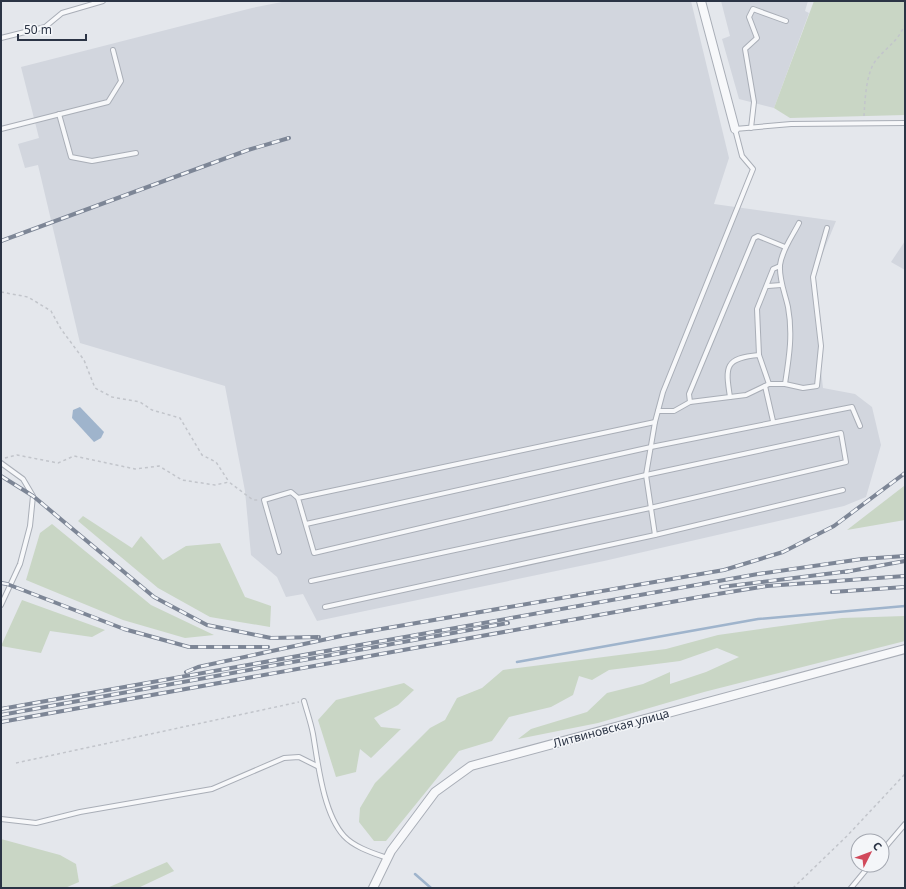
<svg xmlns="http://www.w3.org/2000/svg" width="906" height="889" viewBox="0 0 906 889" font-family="'Noto Sans',sans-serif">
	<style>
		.built { fill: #d2d6de }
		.green { fill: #c9d6c5 }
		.water { fill: #9fb4cc }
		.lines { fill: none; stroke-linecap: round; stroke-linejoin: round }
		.stream { stroke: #9fb4cc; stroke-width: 2.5 }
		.lane-casing { stroke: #a9aeb7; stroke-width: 6 }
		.street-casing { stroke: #a9aeb7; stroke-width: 10 }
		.path { stroke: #c2c5cb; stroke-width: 1.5; stroke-dasharray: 3 3; stroke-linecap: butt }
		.lane { stroke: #f7f8fa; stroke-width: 4 }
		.street { stroke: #f7f8fa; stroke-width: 8 }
		.rail-casing { stroke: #7d8696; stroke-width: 4 }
		.rail { stroke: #f4f6f9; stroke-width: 2.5; stroke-dasharray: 8; stroke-linecap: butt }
		.labels { text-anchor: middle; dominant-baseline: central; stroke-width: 3; stroke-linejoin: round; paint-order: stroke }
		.street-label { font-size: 12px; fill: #2b3445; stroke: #f4f6f9 }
	</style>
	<rect width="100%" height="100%" fill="#e4e7ec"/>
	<!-- built -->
	<g class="built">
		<path d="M287,1H691L729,158L714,204L836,221L811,282L823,388L855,394L872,407L881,445L866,497L844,506L604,561L317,621L303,594L286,597L277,577L251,555L245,491L225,386L80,343L38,165L25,168L18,144L39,138L21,67L252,8Z"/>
		<path d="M721,1H808L805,11L809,13L774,108L739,99L722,39L730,36Z"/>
		<path d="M905,241V270L891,262Z"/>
	</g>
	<!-- green -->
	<g class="green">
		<path d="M814,1H905V115L790,118L774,108Z"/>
		<path d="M904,486L905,520L847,530Z"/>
		<path d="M83,516L132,548L141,536L163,560L186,546L220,543L245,597L271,606L270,627L210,617L158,588L78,521Z"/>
		<path d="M52,524L151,605L214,635L185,638L123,620L26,580L40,533Z"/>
		<path d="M22,600L105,630L92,637L50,631L41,653L1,646Z"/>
		<path d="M905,616V641L704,692L598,723L518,739L531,729L587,712L607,693L643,684L670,672V684L706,672L739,657L717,648L680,661L609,670L592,680L579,676L573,695L551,707L509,717L492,741L459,751L386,841H374L359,822L360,808L375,783L430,728L445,720L457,698L482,688L503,670L666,649L718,635L774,627L842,618Z"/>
		<path d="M404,683L414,690L398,705L374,718L381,727L401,729L371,758L360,749L356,772L336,777L318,720L336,700Z"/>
		<path d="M1,839L60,855L76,864L79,882L65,888H1Z"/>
		<path d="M167,862L174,871L138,888H107Z"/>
	</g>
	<!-- water -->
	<path class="water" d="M80,407L104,432L101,438L94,442L72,418L73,410Z"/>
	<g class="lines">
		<!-- stream -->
		<g class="stream">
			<path d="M517,662L758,619L905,606"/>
			<path d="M415,874L431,888"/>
		</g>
		<!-- lane casing -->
		<g class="lane-casing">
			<g id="lane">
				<path d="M1,38L45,27L62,13L103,1"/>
				<path d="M59,114L71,157L92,161L136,153"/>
				<path d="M751,128L754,102L745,49L757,38L749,17L753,9L786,21"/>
				<path d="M1,129L108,102L121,81L113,50"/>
				<path d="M768,286L781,285"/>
				<path d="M769,384L759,355L757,309L773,269L780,266"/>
				<path d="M785,384C789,358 793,334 788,307C785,293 779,280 780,265C782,250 792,237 799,223"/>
				<path d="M765,386L773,421"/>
				<path d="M730,397C725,366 725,358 759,355"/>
				<path d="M690,402L689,394L754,238L758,236L785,247"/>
				<path d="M658,411H674L690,402L746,395L769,384H785L803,388L817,386L821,346L813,277L827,228"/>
				<path d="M1,463L23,479L33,496L30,526L20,564L1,605"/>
				<path d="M306,524L651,447L852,407L860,426"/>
				<path d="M655,535L646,475L655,422L663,392L753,169L742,156L735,129L791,124L905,123"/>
				<path d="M279,552L264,500L291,492L298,498"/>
				<path d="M311,581L650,508L846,462L841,433L646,475L314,553L298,498L655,422"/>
				<path d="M325,607L655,535L843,490"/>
				<path d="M304,701C307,712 311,723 313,734C318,763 323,813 344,836C354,847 373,853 387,858"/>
				<path d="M1,819L36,823L80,812L212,789L284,758L299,757L317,766"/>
				<path d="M882,851L905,824"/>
				<path d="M851,888L870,865"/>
			</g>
		</g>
		<!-- street casing -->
		<g class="street-casing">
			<g id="street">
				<path d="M701,1L735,129"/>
				<path d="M373,888L391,851L435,792L471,766L905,649"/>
			</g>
		</g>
		<!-- path -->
		<g class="path">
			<path d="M864,116C865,100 866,71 877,59C889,45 896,43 905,25"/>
			<path d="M1,292L28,297L51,311L61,329L84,360L95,388L112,397L140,402L152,410L180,418L202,455L216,462L229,482"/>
			<path d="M5,458L17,455L58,463L74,456L135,469L159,466L182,480L215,485L229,482L253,500H258"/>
			<path d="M16,763L299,702"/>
			<path d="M793,888L847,836L905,774"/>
		</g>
		<!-- lane -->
		<use href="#lane" class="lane"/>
		<!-- street -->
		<use href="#street" class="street"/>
		<!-- rail casing -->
		<g class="rail-casing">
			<g id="rail">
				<path d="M1,241L248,150L289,138"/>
				<path d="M1,476L33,496L154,597L207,625L271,638L319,637"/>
				<path d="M845,572L905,561"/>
				<path d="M1,583L7,584L124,629L189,647H268"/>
				<path d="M721,587L850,571"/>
				<path d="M832,592L905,587"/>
				<path d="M186,672L198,667L341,636L724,570L783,552L834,526L905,473"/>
				<path d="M1,709L758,574L862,559L905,556"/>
				<path d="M1,715L508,623"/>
				<path d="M1,722L705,596L767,586L905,576"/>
			</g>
		</g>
		<!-- rail -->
		<use href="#rail" class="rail"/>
	</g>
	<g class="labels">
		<!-- street labels -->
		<g class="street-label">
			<text transform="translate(611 728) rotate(-15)">Литвиновская улица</text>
		</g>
	</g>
	<!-- border -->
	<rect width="906" height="889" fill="none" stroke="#2b3445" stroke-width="4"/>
	<!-- north arrow -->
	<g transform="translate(870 853) rotate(48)"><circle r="19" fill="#f4f6f9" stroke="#a4a8b1"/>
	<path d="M0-3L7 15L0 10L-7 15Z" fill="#d1495b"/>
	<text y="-6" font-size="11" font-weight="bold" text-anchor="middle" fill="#2b3445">С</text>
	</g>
	<!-- scale -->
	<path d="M18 34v6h68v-6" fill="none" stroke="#2b3445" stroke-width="2"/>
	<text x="24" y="34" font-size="12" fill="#2b3445" stroke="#f4f6f9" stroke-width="3" paint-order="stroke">50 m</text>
</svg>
